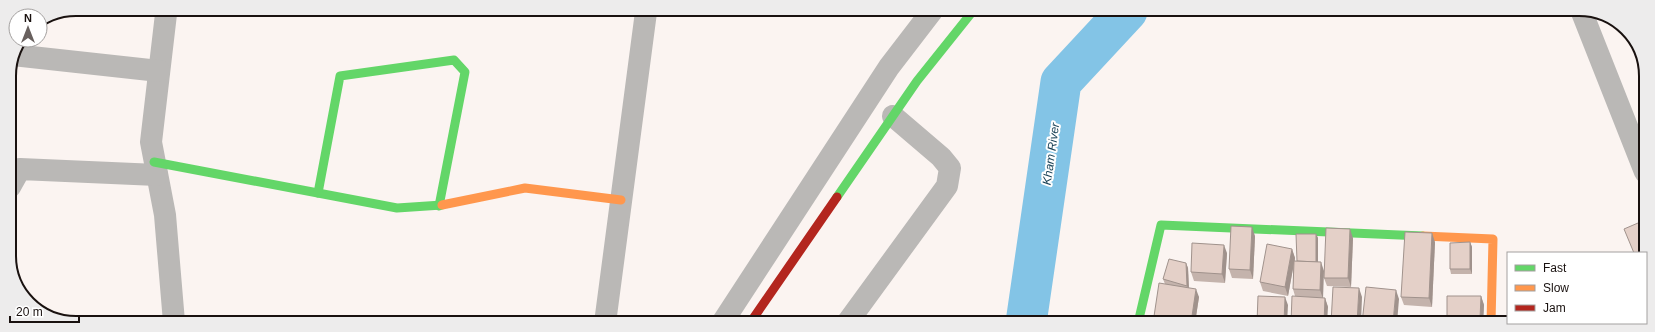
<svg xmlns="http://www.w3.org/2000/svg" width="1655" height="332" viewBox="0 0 1655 332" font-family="Arial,sans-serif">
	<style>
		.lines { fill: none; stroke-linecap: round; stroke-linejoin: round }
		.river { stroke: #83c4e6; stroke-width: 41 }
		.street { stroke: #bab8b6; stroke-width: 22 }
		.fast { stroke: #63d668; stroke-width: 9 }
		.slow { stroke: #ff974d; stroke-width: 9 }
		.jam { stroke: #b3261e; stroke-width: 9 }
		.wall { fill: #c4b3ac }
		.shaded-wall { fill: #a0928c }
		.building { fill: #e4d0c8; stroke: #a0928c }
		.labels { text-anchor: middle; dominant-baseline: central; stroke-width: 4; stroke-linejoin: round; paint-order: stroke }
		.water-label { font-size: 12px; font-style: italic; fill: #153e53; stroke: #fff }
		.rim { fill: none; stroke: #19110f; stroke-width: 2 }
	</style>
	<rect width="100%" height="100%" fill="#fbf4f1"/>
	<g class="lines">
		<!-- river -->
		<path class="river" d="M1026,323L1061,82L1127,11"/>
		<!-- street -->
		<g class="street">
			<path d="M1581,10L1645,172"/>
			<path d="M166,14L151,142L165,215L174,322"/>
			<path d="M13,55L159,71"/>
			<path d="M10,187L20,169L157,175"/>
			<path d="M605,323L646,12"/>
			<path d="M722,323L889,67L932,11"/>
			<path d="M847,323L947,186L950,168L941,157L893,116"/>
		</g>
		<!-- fast -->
		<g class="fast">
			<path d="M154,162L397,208L442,205"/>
			<path d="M318,193L340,76L454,60L465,72L439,206"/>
			<path d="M837,197L917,81L973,11"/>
			<path d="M1138,323L1161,225L1423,236"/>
		</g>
		<!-- slow -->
		<g class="slow">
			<path d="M442,205L525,188L621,200"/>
			<path d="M1423,236L1493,239L1491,323"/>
		</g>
		<!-- jam -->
		<path class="jam" d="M750,323L837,197"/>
	</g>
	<!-- wall -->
	<g class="wall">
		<path d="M1316,234L1318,238V262L1323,298H1325L1328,307L1295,296L1293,289V268L1288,296L1263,291L1260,282L1292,249L1295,258V261H1297Z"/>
		<path d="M1255,236L1253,279L1232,278L1229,269Z"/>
		<path d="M1353,238L1351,287L1327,286L1324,278Z"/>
		<path d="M1435,242L1432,307L1404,305L1401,297Z"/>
		<path d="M1470,242L1472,247V274H1451L1450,269Z"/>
		<path d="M1227,253L1225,283L1194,281L1191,272Z"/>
		<path d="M1186,263L1188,268L1189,288L1199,297L1195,323H1153L1165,284L1163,279Z"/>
		<path d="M1481,296L1484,305L1483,323L1448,321L1447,318Z"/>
	</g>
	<!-- shaded-wall -->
	<g class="shaded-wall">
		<path d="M1252,227L1255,236L1253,279L1250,270Z"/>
		<path d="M1350,229L1353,238L1351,287L1348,278Z"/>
		<path d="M1432,233L1435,242L1432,307L1429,298Z"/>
		<path d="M1316,234L1318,238V268L1316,263Z"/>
		<path d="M1470,242L1472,247V274L1470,269Z"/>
		<path d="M1224,245L1227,253L1225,283L1222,274Z"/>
		<path d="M1292,249L1295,258L1288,296L1285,287Z"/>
		<path d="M1321,262L1324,271L1323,299L1320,290Z"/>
		<path d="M1186,263L1188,268L1189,291L1187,286Z"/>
		<path d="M1359,288L1362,297L1361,323H1357Z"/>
		<path d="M1196,289L1199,297L1195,323H1191Z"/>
		<path d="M1396,290L1399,299L1397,323H1393Z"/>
		<path d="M1481,296L1484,305L1483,323H1482L1480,319Z"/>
		<path d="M1285,297L1288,305L1287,323H1284Z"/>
		<path d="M1325,298L1328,307L1327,323H1324Z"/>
	</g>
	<!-- building -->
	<g class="building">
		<path d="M1645,220V252L1642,253H1634L1624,229Z"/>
		<path d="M1231,226L1252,227L1250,270L1229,269Z"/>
		<path d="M1326,228L1350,229L1348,278H1324Z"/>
		<path d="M1405,232L1432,233L1429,298L1401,297Z"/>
		<path d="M1296,234H1316V262L1297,261Z"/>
		<path d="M1470,242V269H1450V243Z"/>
		<path d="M1192,243L1224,245L1222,274L1191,272Z"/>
		<path d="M1267,244L1292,249L1285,287L1260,282Z"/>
		<path d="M1169,259L1186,263L1187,286L1163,279Z"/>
		<path d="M1294,261L1321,262L1320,290L1293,289Z"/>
		<path d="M1159,283L1196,289L1191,323H1153Z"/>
		<path d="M1333,287L1359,288L1357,323H1331Z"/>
		<path d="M1366,287L1396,290L1393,323H1362Z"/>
		<path d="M1258,296L1285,297L1284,323H1257Z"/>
		<path d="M1292,296L1325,298L1324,323H1291Z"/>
		<path d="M1447,296H1481L1480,319L1447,318Z"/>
		<path d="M1436,320L1482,322L1435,323Z"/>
	</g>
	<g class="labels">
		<!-- water labels -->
		<g class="water-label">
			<text transform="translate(1051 154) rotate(-82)">Kham River</text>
		</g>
	</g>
	<!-- crop -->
	<path d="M0 0H1655V332H0ZM76 16H1579A60 60 0 0 1 1639 76V256A60 60 0 0 1 1579 316H76A60 60 0 0 1 16 256V76A60 60 0 0 1 76 16Z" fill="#edecec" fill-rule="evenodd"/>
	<path class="rim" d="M76 16H1579A60 60 0 0 1 1639 76V256A60 60 0 0 1 1579 316H76A60 60 0 0 1 16 256V76A60 60 0 0 1 76 16Z"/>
	<!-- legend -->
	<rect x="1507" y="252" width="140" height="72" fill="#ffffff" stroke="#a3a09f"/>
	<rect x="1515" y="265" width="20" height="6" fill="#63d668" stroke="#a3a09f"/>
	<text x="1543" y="272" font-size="12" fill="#19110f">Fast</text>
	<rect x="1515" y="285" width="20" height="6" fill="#ff974d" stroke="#a3a09f"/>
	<text x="1543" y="292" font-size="12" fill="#19110f">Slow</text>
	<rect x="1515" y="305" width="20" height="6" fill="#b3261e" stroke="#a3a09f"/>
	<text x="1543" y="312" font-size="12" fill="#19110f">Jam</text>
	<!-- north arrow -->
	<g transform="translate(28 28)"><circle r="19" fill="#ffffff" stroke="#a3a09f"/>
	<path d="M0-3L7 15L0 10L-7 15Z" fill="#68605e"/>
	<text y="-6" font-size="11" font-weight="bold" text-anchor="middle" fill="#19110f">N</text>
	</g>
	<!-- scale -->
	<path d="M10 316v6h69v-6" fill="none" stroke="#19110f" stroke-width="2"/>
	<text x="16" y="316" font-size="12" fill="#19110f" stroke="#ffffff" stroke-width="3" paint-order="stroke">20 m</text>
</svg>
